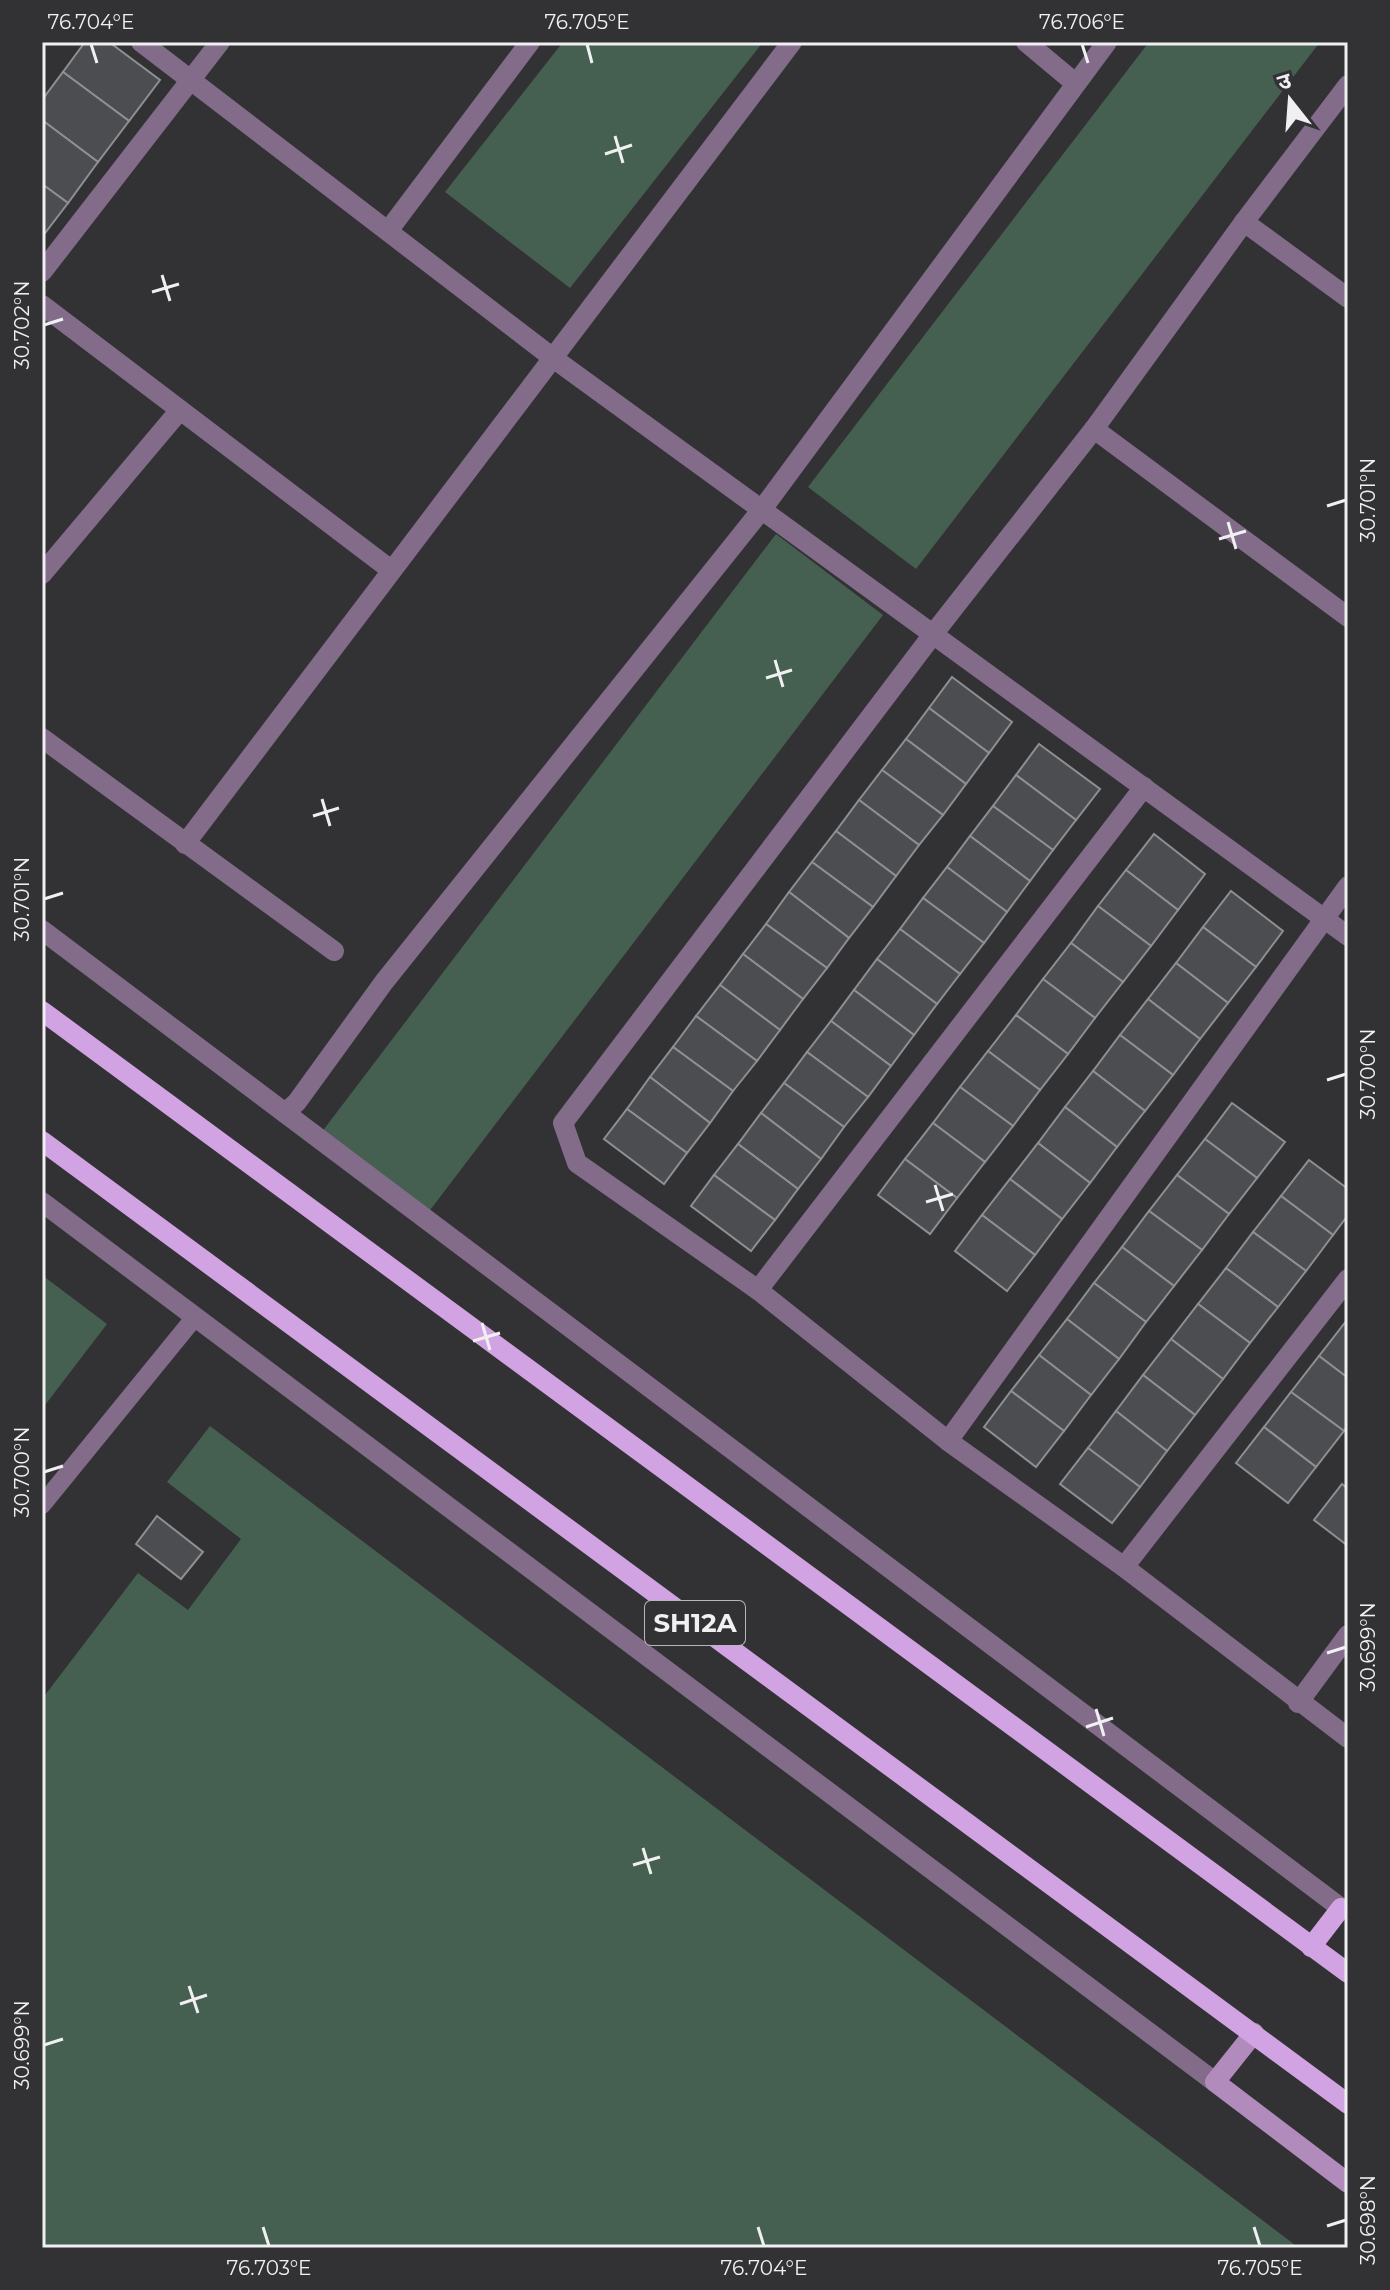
<svg xmlns="http://www.w3.org/2000/svg" width="1390" height="2290" viewBox="0 0 1390 2290" font-family="Montserrat,'Noto Sans Devanagari',sans-serif">
	<style>
		.green { fill: #455f50 }
		.building { fill: #4c4d50; stroke: #8e8f92; stroke-width: 2 }
		.lines { fill: none; stroke-linecap: round; stroke-linejoin: round }
		.service { stroke: #836c8a; stroke-width: 18 }
		.minor { stroke: #836c8a; stroke-width: 20 }
		.tertiary { stroke: #836c8a; stroke-width: 20 }
		.secondary { stroke: #b08bbc; stroke-width: 20 }
		.primary { stroke: #d2a3e2; stroke-width: 20 }
		.ticks { fill: none; stroke: #f0f0f2; stroke-width: 3 }
		.labels { text-anchor: middle; dominant-baseline: central; stroke-width: 7; stroke-linejoin: round; paint-order: stroke }
		.shield { fill: #323235; stroke: #b7b7b9; stroke-width: 2 }
		.shield-label { font-size: 26px; font-weight: bold; fill: #f0f0f2 }
		.neatline { fill: none; stroke: #f0f0f2; stroke-width: 3 }
		.ticks-label { font-size: 20px; text-anchor: middle; fill: #f0f0f2 }
	</style>
	<rect width="100%" height="100%" fill="#323235"/>
	<!-- green -->
	<g class="green">
		<path d="M563,42H763L570,288L445,192Z"/>
		<path d="M1149,42H1320L916,569L808,487Z"/>
		<path d="M776,534L883,615L421,1222L315,1141Z"/>
		<path d="M42,1275L107,1324L42,1409Z"/>
		<path d="M210,1426L1299,2248H42V1699L138,1573L188,1610L241,1539L167,1482Z"/>
	</g>
	<!-- building -->
	<g class="building">
		<path d="M85,42H109L160,80L129,121L63,72Z"/>
		<path d="M63,72L129,121L98,162L42,120V100Z"/>
		<path d="M42,120L98,162L68,203L42,184Z"/>
		<path d="M42,184L68,203L42,237Z"/>
		<path d="M952,677L1012,722L989,753L929,708Z"/>
		<path d="M929,708L989,753L966,784L906,739Z"/>
		<path d="M906,739L966,784L943,815L882,770Z"/>
		<path d="M1039,744L1100,789L1076,820L1016,775Z"/>
		<path d="M882,770L943,815L919,845L859,800Z"/>
		<path d="M1016,775L1076,820L1053,850L993,806Z"/>
		<path d="M859,800L919,845L896,876L836,831Z"/>
		<path d="M993,806L1053,850L1030,881L970,836Z"/>
		<path d="M836,831L896,876L873,907L812,862Z"/>
		<path d="M1154,834L1205,874L1178,910L1126,870Z"/>
		<path d="M970,836L1030,881L1007,912L947,867Z"/>
		<path d="M812,862L873,907L849,938L789,892Z"/>
		<path d="M947,867L1007,912L984,943L923,898Z"/>
		<path d="M1126,870L1178,910L1151,946L1098,906Z"/>
		<path d="M1231,891L1283,931L1256,967L1203,927Z"/>
		<path d="M789,892L849,938L827,968L766,924Z"/>
		<path d="M923,898L984,943L960,974L900,929Z"/>
		<path d="M1098,906L1151,946L1123,982L1071,943Z"/>
		<path d="M766,924L827,968L803,999L743,954Z"/>
		<path d="M1203,927L1256,967L1228,1003L1176,963Z"/>
		<path d="M900,929L960,974L937,1004L877,959Z"/>
		<path d="M1071,943L1123,982L1095,1018L1043,979Z"/>
		<path d="M743,954L803,999L780,1030L720,985Z"/>
		<path d="M877,959L937,1004L914,1035L854,990Z"/>
		<path d="M1176,963L1228,1003L1200,1039L1148,999Z"/>
		<path d="M1043,979L1095,1018L1068,1054L1016,1015Z"/>
		<path d="M720,985L780,1030L757,1061L696,1016Z"/>
		<path d="M854,990L914,1035L891,1066L831,1021Z"/>
		<path d="M1148,999L1200,1039L1173,1075L1120,1035Z"/>
		<path d="M1016,1015L1068,1054L1040,1090L988,1051Z"/>
		<path d="M696,1016L757,1061L733,1091L673,1047Z"/>
		<path d="M831,1021L891,1066L868,1097L807,1052Z"/>
		<path d="M1120,1035L1173,1075L1145,1111L1093,1071Z"/>
		<path d="M673,1047L733,1091L710,1123L650,1077Z"/>
		<path d="M988,1051L1040,1090L1013,1126L960,1087Z"/>
		<path d="M807,1052L868,1097L844,1127L784,1083Z"/>
		<path d="M1093,1071L1145,1111L1117,1147L1065,1107Z"/>
		<path d="M650,1077L710,1123L687,1153L627,1109Z"/>
		<path d="M784,1083L844,1127L821,1159L761,1113Z"/>
		<path d="M960,1087L1013,1126L985,1162L933,1123Z"/>
		<path d="M1232,1103L1285,1142L1257,1178L1205,1139Z"/>
		<path d="M1065,1107L1117,1147L1090,1183L1038,1143Z"/>
		<path d="M627,1109L687,1153L664,1184L604,1139Z"/>
		<path d="M761,1113L821,1159L798,1189L738,1144Z"/>
		<path d="M933,1123L985,1162L957,1198L905,1159Z"/>
		<path d="M1205,1139L1257,1178L1229,1214L1177,1175Z"/>
		<path d="M1038,1143L1090,1183L1062,1219L1010,1179Z"/>
		<path d="M738,1144L798,1189L775,1220L714,1175Z"/>
		<path d="M905,1159L957,1198L930,1234L878,1195Z"/>
		<path d="M1309,1160L1348,1189V1215L1333,1235L1281,1196Z"/>
		<path d="M714,1175L775,1220L751,1251L691,1206Z"/>
		<path d="M1177,1175L1229,1214L1202,1250L1149,1211Z"/>
		<path d="M1010,1179L1062,1219L1035,1255L982,1215Z"/>
		<path d="M1281,1196L1333,1235L1306,1271L1253,1232Z"/>
		<path d="M1149,1211L1202,1250L1174,1286L1122,1247Z"/>
		<path d="M982,1215L1035,1255L1007,1291L955,1251Z"/>
		<path d="M1253,1232L1306,1271L1278,1307L1226,1268Z"/>
		<path d="M1122,1247L1174,1286L1146,1322L1094,1283Z"/>
		<path d="M1226,1268L1278,1307L1250,1343L1198,1304Z"/>
		<path d="M1094,1283L1146,1322L1119,1359L1067,1319Z"/>
		<path d="M1198,1304L1250,1343L1223,1379L1171,1339Z"/>
		<path d="M1067,1319L1119,1359L1091,1395L1039,1355Z"/>
		<path d="M1347,1320L1348,1321V1378L1319,1356Z"/>
		<path d="M1171,1339L1223,1379L1195,1415L1143,1375Z"/>
		<path d="M1039,1355L1091,1395L1064,1431L1011,1391Z"/>
		<path d="M1319,1356L1348,1378V1425L1344,1431L1291,1392Z"/>
		<path d="M1143,1375L1195,1415L1167,1451L1116,1411Z"/>
		<path d="M1011,1391L1064,1431L1036,1467L984,1427Z"/>
		<path d="M1291,1392L1344,1431L1316,1467L1264,1427Z"/>
		<path d="M1116,1411L1167,1451L1140,1487L1088,1448Z"/>
		<path d="M1264,1427L1316,1467L1288,1503L1236,1463Z"/>
		<path d="M1088,1448L1140,1487L1112,1523L1060,1484Z"/>
		<path d="M1342,1484L1348,1489V1546L1314,1520Z"/>
		<path d="M157,1516L203,1552L181,1579L136,1544Z"/>
	</g>
	<g class="lines">
		<!-- service -->
		<path class="service" d="M42,1505L195,1317"/>
		<!-- minor -->
		<g class="minor">
			<path d="M141,42L553,358L1348,936"/>
			<path d="M1026,42L1075,83"/>
			<path d="M1348,85L1244,222L1094,429L934,633L563,1123L577,1163L758,1290L948,1441L1124,1567L1348,1738"/>
			<path d="M1244,222L1348,298"/>
			<path d="M388,231L530,42"/>
			<path d="M42,272L220,42"/>
			<path d="M42,305L391,570"/>
			<path d="M1094,429L1348,617"/>
			<path d="M42,574L180,410"/>
			<path d="M42,738L334,951"/>
			<path d="M185,844L792,42"/>
			<path d="M285,1113L297,1102L384,982L763,508L1107,42"/>
			<path d="M758,1290L1144,787"/>
			<path d="M948,1441L1348,886"/>
			<path d="M1124,1567L1348,1279"/>
			<path d="M1298,1703L1348,1635"/>
		</g>
		<!-- tertiary -->
		<g class="tertiary">
			<path d="M42,930L1341,1908"/>
			<path d="M42,1202L1215,2082"/>
		</g>
		<!-- secondary -->
		<path class="secondary" d="M1254,2033L1215,2082L1348,2183"/>
		<!-- primary -->
		<g class="primary">
			<path d="M42,1011L1348,1973"/>
			<path d="M42,1141L1348,2104"/>
			<path d="M1311,1947L1341,1908"/>
		</g>
	</g>
	<!-- ticks -->
	<path class="ticks" d="M91,44L97,63M587,44L592,63M1082,44L1088,63M615,136L623,163M605,154L632,145M162,275L170,301M152,292L179,284M44,325L63,319M1327,506L1346,500M1228,522L1236,549M1219,539L1246,531M775,660L783,687M766,678L792,670M322,799L330,826M313,816L339,808M44,899L63,893M1327,1080L1346,1074M935,1185L943,1211M926,1202L953,1194M482,1323L490,1350M473,1341L500,1333M44,1472L63,1466M1327,1653L1346,1647M1096,1709L1104,1736M1086,1727L1113,1718M643,1848L651,1874M633,1865L660,1857M189,1986L198,2013M180,2004L207,1995M44,2045L63,2039M1327,2226L1346,2220M263,2227L269,2246M758,2227L764,2246M1254,2227L1260,2246"/>
	<g class="labels">
		<!-- shield labels -->
		<rect class="shield" x="645" y="1601" width="100" height="44" rx="6"/>
		<g class="shield-label">
			<text x="695" y="1623">SH12A</text>
		</g>
	</g>
	<!-- border -->
	<rect width="1390" height="2290" fill="none" stroke="#323235" stroke-width="88"/>
	<!-- north arrow -->
	<g transform="translate(1290 100) rotate(343)" stroke="#323235" stroke-width="6" paint-order="stroke">
	<path d="M0-6L14 30L0 20L-14 30Z" fill="#f0f0f2"/>
	<text y="-12" font-size="22" font-weight="bold" text-anchor="middle" fill="#f0f0f2">उ</text>
	</g>
	<rect x="44" y="44" width="1302" height="2202" class="neatline"/>
	<g class="ticks-label">
		<text x="91" y="29">76.704°E</text>
		<text x="587" y="29">76.705°E</text>
		<text x="1082" y="29">76.706°E</text>
		<text transform="translate(22 325) rotate(-90)" y="7">30.702°N</text>
		<text transform="translate(1368 500) rotate(-90)" y="7">30.701°N</text>
		<text transform="translate(22 899) rotate(-90)" y="7">30.701°N</text>
		<text transform="translate(1368 1074) rotate(-90)" y="7">30.700°N</text>
		<text transform="translate(22 1472) rotate(-90)" y="7">30.700°N</text>
		<text transform="translate(1368 1647) rotate(-90)" y="7">30.699°N</text>
		<text transform="translate(22 2045) rotate(-90)" y="7">30.699°N</text>
		<text transform="translate(1368 2220) rotate(-90)" y="7">30.698°N</text>
		<text x="269" y="2275">76.703°E</text>
		<text x="764" y="2275">76.704°E</text>
		<text x="1260" y="2275">76.705°E</text>
	</g>
</svg>
